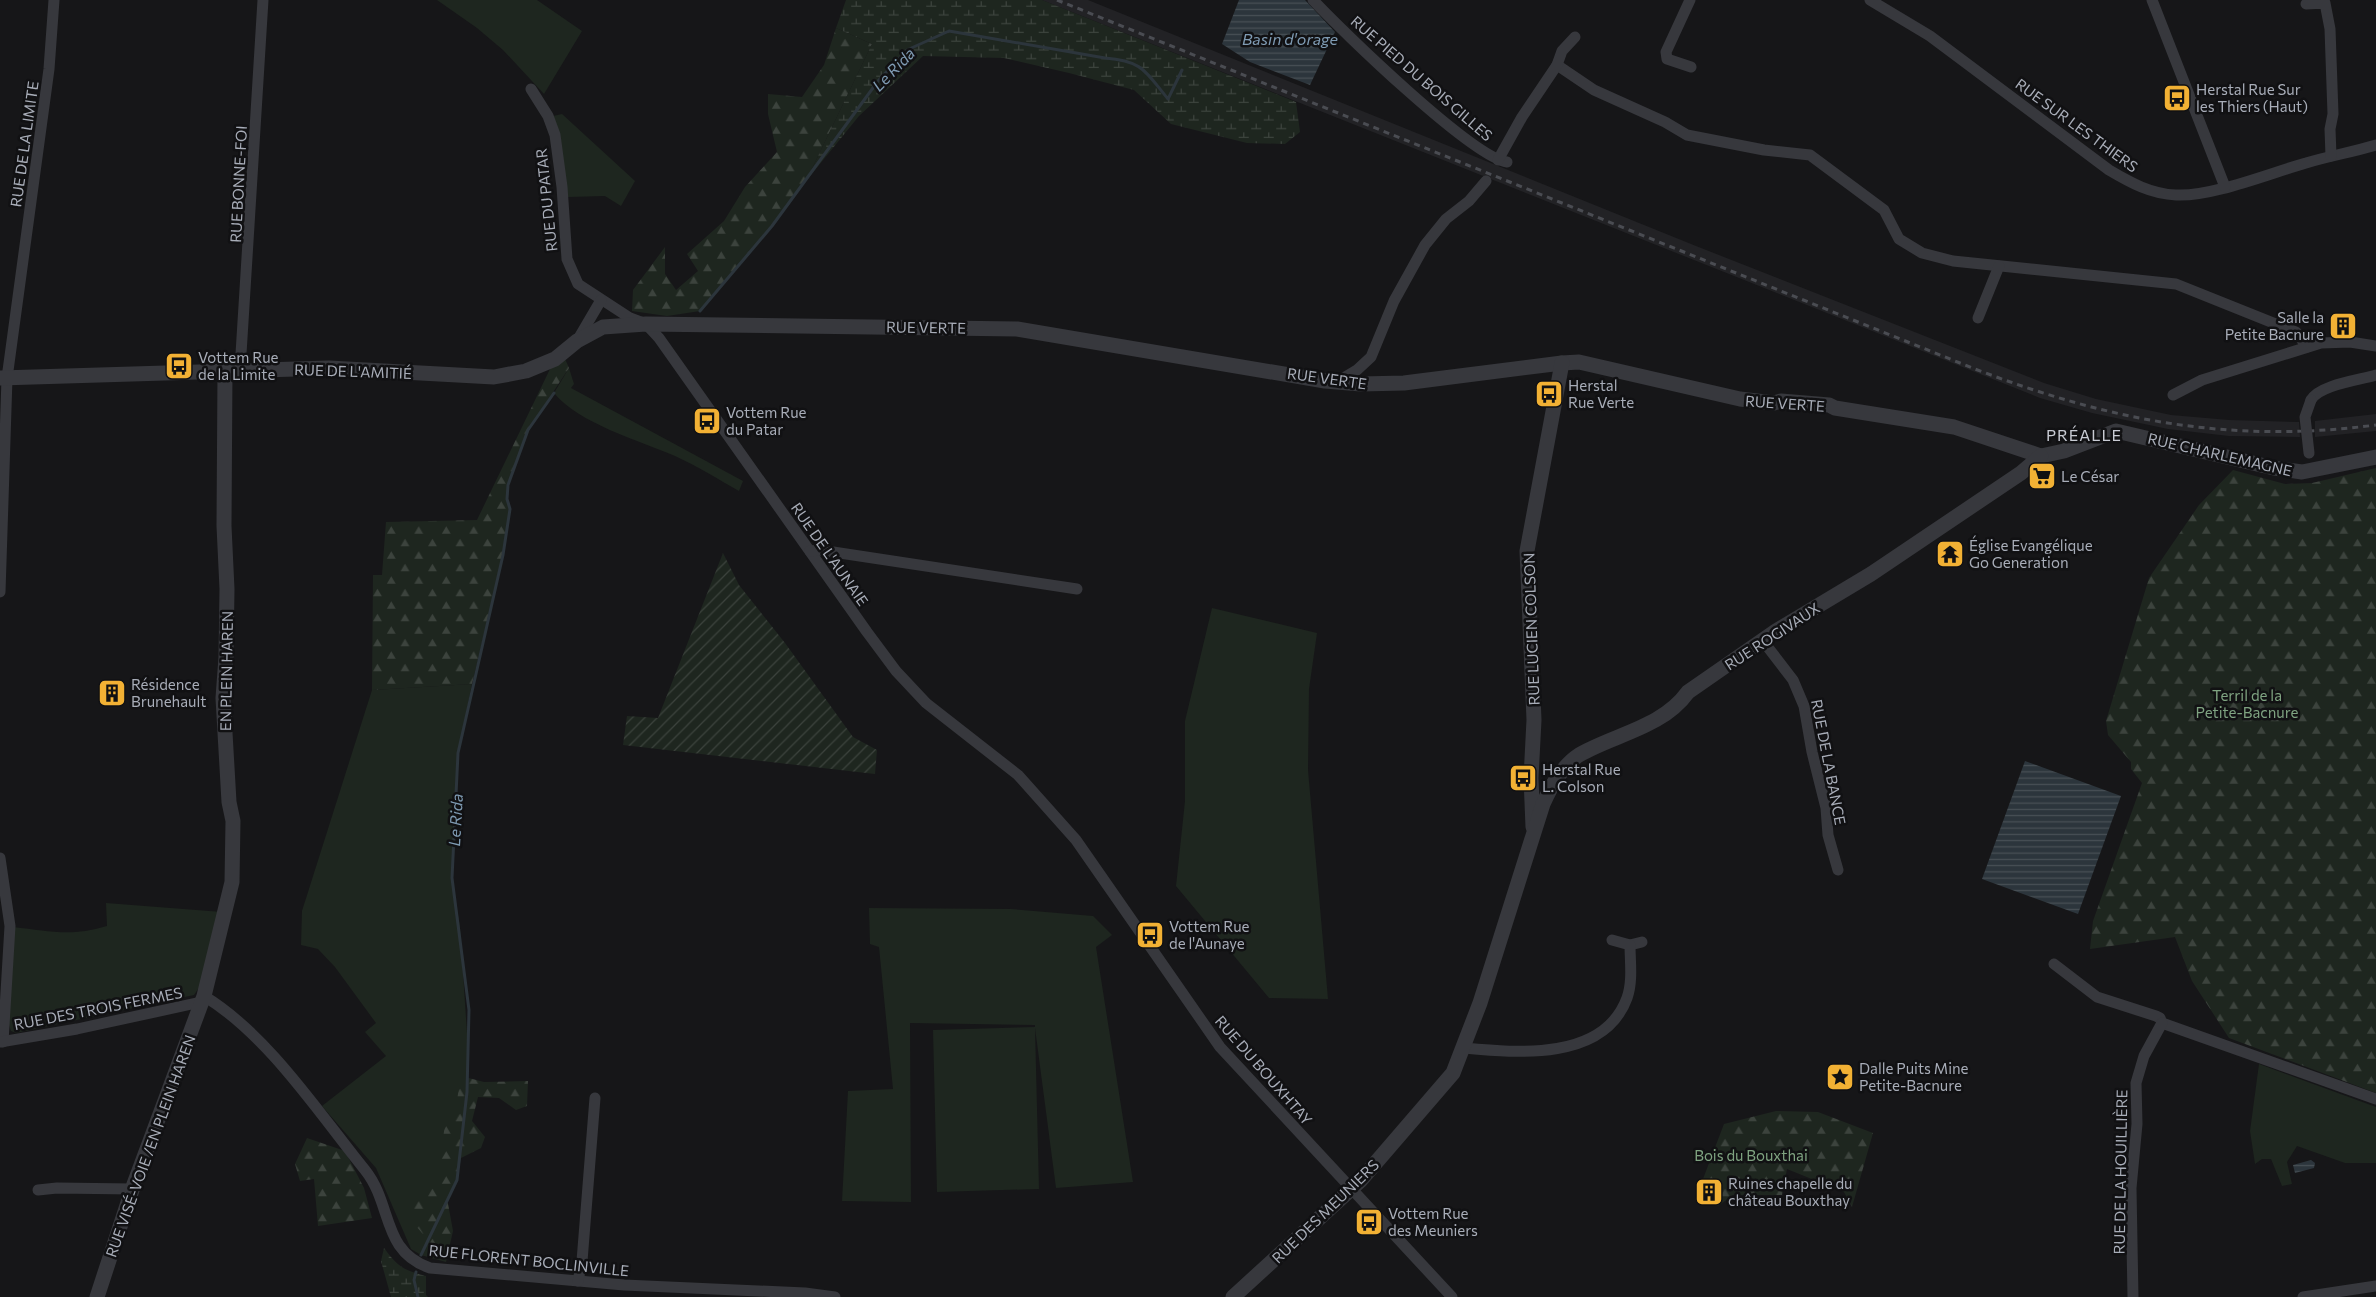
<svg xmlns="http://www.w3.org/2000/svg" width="2376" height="1297" viewBox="0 0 2376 1297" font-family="Commissioner,sans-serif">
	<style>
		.built { fill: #222225 }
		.grass { fill: #1e261f }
		.forest { fill: url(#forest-firs) }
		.wetland { fill: url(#wetland-marsh) }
		.garden { fill: url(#garden-furrows) }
		.water { fill: url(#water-rules) }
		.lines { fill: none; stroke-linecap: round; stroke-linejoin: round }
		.stream { stroke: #2c353c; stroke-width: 3 }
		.minor { stroke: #37383d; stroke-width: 11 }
		.tertiary { stroke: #37383d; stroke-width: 15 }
		.rail { stroke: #4a4c52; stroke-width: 3; stroke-dasharray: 6 5; stroke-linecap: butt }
		.minor-bridge { stroke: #37383d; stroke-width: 11 }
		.labels { text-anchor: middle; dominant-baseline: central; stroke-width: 5; stroke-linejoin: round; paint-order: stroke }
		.street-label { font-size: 15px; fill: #a8adb8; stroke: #111113 }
		.poi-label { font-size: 15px; fill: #a8adb8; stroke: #111113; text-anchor: start }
		.park-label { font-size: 15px; fill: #7fa381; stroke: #111113 }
		.water-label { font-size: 16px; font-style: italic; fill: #7f9bb3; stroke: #111113 }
		.neighbourhood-label { font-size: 16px; letter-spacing: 1px; fill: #c9ccd4; stroke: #111113 }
	</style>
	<defs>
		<pattern id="forest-firs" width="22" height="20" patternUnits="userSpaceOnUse" patternTransform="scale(1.25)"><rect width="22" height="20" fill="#1e261f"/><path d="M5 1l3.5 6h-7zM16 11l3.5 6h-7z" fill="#3c433d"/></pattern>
		<pattern id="wetland-marsh" width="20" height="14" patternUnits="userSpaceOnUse" patternTransform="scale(1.25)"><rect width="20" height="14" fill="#1e261f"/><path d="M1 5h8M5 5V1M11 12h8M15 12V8" fill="none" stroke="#3c433d"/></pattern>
		<pattern id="garden-furrows" width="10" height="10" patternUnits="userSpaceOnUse" patternTransform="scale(1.25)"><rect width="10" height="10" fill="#1e261f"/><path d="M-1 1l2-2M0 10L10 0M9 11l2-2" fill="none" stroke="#3c433d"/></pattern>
		<pattern id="water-rules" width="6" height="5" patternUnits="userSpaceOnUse" patternTransform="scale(1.25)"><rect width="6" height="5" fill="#2c353c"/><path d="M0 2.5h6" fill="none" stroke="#485056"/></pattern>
	</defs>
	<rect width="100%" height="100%" fill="#161618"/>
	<!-- built -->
	<g class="built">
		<path d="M1042,0H1088L1696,246L2044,383L2096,399L2171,415L2229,420L2299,422L2300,437L2229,436L2168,429L2092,413L2040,398Z"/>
		<path d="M2376,414V431L2315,437V421Z"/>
	</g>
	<!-- grass -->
	<g class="grass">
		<path d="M437,0H537L582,31L544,94L503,50L477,28Z"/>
		<path d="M562,114L635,181L621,206L605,196L568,197L553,116Z"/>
		<path d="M569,368L574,384L571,388L743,481L739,491C718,479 697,466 675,456C638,440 580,424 554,393Z"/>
		<path d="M1212,608L1317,633L1309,689L1308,770L1328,999L1269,998L1176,886L1185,801V721Z"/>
		<path d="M472,684L458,753L452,878L460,927L469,1063L467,1092L457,1180L421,1255L411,1249L376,1168L322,1106L386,1056L365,1032L376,1023L335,967L318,949L301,945L302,911L372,690Z"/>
		<path d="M106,903L222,912L200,986L194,995L16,1033L11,1031L8,1022L13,927C50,931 70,937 107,926Z"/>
		<path d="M869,908L1011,909L1093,916L1112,935L1096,947L1133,1182L1056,1188L1035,1028L1039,1189L937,1192L933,1030L1035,1027V1025L910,1023L911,1202L842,1201L848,1091L893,1089L879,947L870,944Z"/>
		<path d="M2259,1064L2376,1107V1163H2345L2297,1146L2287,1162L2292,1184L2282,1186L2271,1159H2262L2255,1164L2250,1131Z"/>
	</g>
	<!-- forest -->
	<g class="forest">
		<path d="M836,28L872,44L806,181L753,250L700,311L667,316L632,311L633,290L665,247V274L676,290L698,271L687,254L724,221L745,187L777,152L768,114V94L802,97L824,65Z"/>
		<path d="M565,359L569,368L528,430L508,485L507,499L510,509L503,555L472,684L372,690L373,575H382L386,522L477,520L551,367Z"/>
		<path d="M2376,468V1093L2229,1038L2192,981L2175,937L2090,949L2093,921L2142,783L2131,769V762L2108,735L2106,721L2149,578L2199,505L2233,470L2285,484L2312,483Z"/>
		<path d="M461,1076L484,1082L528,1081L527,1106L516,1110L499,1098L478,1097L472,1121L485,1137L481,1148L461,1158L457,1180L447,1198L453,1231L446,1262L421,1255L428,1240L410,1219L413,1197L446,1169L440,1159L447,1111L455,1112Z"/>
		<path d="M1776,1111L1818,1112L1873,1133L1852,1207L1844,1192L1787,1169L1782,1195H1733L1718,1206L1695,1200L1724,1124Z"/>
		<path d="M307,1138L345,1151L364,1188L372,1218L318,1226L314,1179L300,1181L295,1164Z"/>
	</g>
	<!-- wetland -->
	<g class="wetland">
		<path d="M846,0H1042L1296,102L1300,132L1285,144L1247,143L1171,124L1134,90L1069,73L1004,58L923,56L859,116L806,181L872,44L836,28Z"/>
		<path d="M384,1248C398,1267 403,1270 426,1276V1295L428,1297H391L381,1261Z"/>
	</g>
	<!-- garden -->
	<path class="garden" d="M723,553L739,585L785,643L853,737L877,750L875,774L623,745L627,716L658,718Z"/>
	<!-- water -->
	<g class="water">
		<path d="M1239,0H1305L1335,32L1310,85L1250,62L1222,44Z"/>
		<path d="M2025,761L2121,796L2078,914L1982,879Z"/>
		<path d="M2311,1160L2315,1163L2314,1168L2295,1173L2293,1165Z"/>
	</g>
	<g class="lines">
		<!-- stream -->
		<g class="stream">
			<path d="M700,311L772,226L878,81L907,50L949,31L1105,58C1143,61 1145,71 1168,99L1182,70"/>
			<path d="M421,1255L457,1180L467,1092L469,1010L452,878L458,753L503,555L510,509L507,499L508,485L528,430L554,393"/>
			<path d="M416,1272L414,1280L418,1297"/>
		</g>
		<!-- minor -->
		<g class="minor">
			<path d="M1313,0C1342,31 1472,157 1507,162"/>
			<path d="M1690,0L1666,52L1667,59L1691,67"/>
			<path d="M1870,0L1930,36L2109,170C2131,183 2151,194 2176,195C2212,197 2270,173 2306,163C2329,156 2353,152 2376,145"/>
			<path d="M2152,0L2225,187"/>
			<path d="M2306,4L2325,3L2330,29L2333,114L2330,129L2331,156"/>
			<path d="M1557,65L1594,90L1665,122L1687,135L1764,150L1810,155L1884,210L1899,239L1922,253L1953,261L2176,284L2296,332L2307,347"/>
			<path d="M531,89L548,116L555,135L562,187L567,259L578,284L630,318L646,324L659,338L867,632L896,671L926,703L1018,775L1076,840L1220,1047L1452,1297"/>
			<path d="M1498,160L1522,117L1557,65L1562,51L1575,37"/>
			<path d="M1978,318L1999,266"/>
			<path d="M577,341L601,300"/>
			<path d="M240,370L263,0"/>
			<path d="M1337,382L1357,370L1371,357L1394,301L1425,245L1446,219L1469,201L1486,181"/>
			<path d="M2173,395L2202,380L2321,343L2350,342L2376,346"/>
			<path d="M2311,400C2319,385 2359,380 2376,375"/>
			<path d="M810,551L820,550L1077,589"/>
			<path d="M0,592L7,378L49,69L54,0"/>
			<path d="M1763,641L1793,680L1804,706L1812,752L1826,808L1828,835L1838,870"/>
			<path d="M0,858L10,926L3,1042"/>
			<path d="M1630,945L1642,942"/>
			<path d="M2054,964L2097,997L2156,1016L2160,1018L2162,1023"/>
			<path d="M204,996C268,1035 318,1112 365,1170C393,1205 381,1251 430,1268L624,1285L805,1293L835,1297"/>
			<path d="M2162,1023L2376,1099"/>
			<path d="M0,1042L77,1029L201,1002"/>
			<path d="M1464,1048C1518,1053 1604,1061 1627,998C1633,981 1630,962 1630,945L1612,940"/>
			<path d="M38,1190L57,1188L133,1189"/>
			<path d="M578,1281L582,1261L595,1098"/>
			<path d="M2133,1297L2131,1188L2137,1124L2136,1083L2144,1056L2162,1023"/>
			<path d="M2303,1297L2376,1286"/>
		</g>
		<!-- tertiary -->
		<g class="tertiary">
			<path d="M0,378L329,368L494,377L526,371L555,359L577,341L603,327L646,324L1017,329L1325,381L1361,384L1404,383L1562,363L1579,362L1740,399L1774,403L1781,401L1829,405L1835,408L1954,427L2041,456L2064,451L2116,431L2274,468L2302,472L2376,457"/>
			<path d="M1533,827L1531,778L1534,720L1527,551L1562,363"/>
			<path d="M97,1297L134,1184L204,996L232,882L233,821L229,802L223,698L226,657L227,589L224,526L225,371"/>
			<path d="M1233,1297L1360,1181L1453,1073L1480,1003L1543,804C1551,786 1562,766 1579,755C1615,734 1662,728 1688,692L1776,631L1871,574L2021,473L2041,456"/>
		</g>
		<!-- rail -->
		<path class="rail" d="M1057,0L1975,369C2111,421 2230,444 2376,425"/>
		<!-- minor-bridge -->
		<path class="minor-bridge" d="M2309,453L2305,417L2311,400"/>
	</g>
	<!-- icons -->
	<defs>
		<g id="bus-square" transform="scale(1.4375)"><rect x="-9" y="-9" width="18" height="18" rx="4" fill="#f2b134" stroke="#111113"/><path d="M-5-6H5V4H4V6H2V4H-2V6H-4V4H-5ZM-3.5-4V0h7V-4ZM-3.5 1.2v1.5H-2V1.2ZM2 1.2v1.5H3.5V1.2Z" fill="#111"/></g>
		<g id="building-square" transform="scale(1.4375)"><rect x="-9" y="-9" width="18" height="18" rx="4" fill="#f2b134" stroke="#111113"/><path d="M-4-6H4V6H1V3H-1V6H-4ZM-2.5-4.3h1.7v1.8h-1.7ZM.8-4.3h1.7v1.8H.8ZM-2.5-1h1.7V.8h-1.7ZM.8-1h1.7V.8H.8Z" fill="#111"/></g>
		<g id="supermarket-square" transform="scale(1.4375)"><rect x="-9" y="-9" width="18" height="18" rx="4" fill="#f2b134" stroke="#111113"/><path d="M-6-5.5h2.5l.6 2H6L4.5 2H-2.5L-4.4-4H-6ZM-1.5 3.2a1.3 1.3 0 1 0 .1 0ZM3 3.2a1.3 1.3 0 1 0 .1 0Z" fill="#111"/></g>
		<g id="temple-square" transform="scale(1.4375)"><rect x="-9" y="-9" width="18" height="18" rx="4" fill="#f2b134" stroke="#111113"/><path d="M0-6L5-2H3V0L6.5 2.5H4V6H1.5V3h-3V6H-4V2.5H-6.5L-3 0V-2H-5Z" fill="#111"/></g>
		<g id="sight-square" transform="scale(1.4375)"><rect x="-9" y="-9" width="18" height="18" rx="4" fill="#f2b134" stroke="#111113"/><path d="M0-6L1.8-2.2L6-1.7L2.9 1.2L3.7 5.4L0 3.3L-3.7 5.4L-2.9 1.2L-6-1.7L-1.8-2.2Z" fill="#111"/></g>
	</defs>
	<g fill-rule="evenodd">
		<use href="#bus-square" x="2177" y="98"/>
		<use href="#building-square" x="2343" y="326"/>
		<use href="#bus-square" x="179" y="366"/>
		<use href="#bus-square" x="1549" y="394"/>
		<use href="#bus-square" x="707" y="421"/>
		<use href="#supermarket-square" x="2042" y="476"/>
		<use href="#temple-square" x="1950" y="554"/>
		<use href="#building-square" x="112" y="693"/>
		<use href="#bus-square" x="1523" y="778"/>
		<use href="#bus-square" x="1150" y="935"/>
		<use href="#sight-square" x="1840" y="1077"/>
		<use href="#building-square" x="1709" y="1192"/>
		<use href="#bus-square" x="1369" y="1222"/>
	</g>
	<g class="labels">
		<!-- street labels -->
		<g class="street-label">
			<text transform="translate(1422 78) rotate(41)">RUE PIED DU BOIS GILLES</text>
			<text transform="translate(2077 125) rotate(36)">RUE SUR LES THIERS</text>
			<text transform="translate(24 144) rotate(-82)">RUE DE LA LIMITE</text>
			<text transform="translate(238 184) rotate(-87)">RUE BONNE-FOI</text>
			<text transform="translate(546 200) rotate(-96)">RUE DU PATAR</text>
			<text transform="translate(926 327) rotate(1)">RUE VERTE</text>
			<text transform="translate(353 371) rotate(2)">RUE DE L'AMITIÉ</text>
			<text transform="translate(1327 378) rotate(8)">RUE VERTE</text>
			<text transform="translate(1785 403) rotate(4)">RUE VERTE</text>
			<text transform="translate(2220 454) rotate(13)">RUE CHARLEMAGNE</text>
			<text transform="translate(830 554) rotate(55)">RUE DE L'AUNAIE</text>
			<text transform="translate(1531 629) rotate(-92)">RUE LUCIEN COLSON</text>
			<text transform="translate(1772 636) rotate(-33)">RUE ROGIVAUX</text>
			<text transform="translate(226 671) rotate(-89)">EN PLEIN HAREN</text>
			<text transform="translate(1829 762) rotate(79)">RUE DE LA BANCE</text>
			<text transform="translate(98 1008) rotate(-11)">RUE DES TROIS FERMES</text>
			<text transform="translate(1264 1070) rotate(49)">RUE DU BOUXHTAY</text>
			<text transform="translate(150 1146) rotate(-70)">RUE VISÉ-VOIE /EN PLEIN HAREN</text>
			<text transform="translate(2120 1172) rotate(-89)">RUE DE LA HOUILLIÈRE</text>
			<text transform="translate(1325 1211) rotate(-44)">RUE DES MEUNIERS</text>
			<text transform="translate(529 1260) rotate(6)">RUE FLORENT BOCLINVILLE</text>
		</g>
		<!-- poi labels -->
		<g class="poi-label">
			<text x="2196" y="89">Herstal Rue Sur<tspan x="2196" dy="17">les Thiers (Haut)</tspan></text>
			<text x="2324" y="317" text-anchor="end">Salle la<tspan x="2324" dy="17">Petite Bacnure</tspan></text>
			<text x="198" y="357">Vottem Rue<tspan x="198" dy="17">de la Limite</tspan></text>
			<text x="1568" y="385">Herstal<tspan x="1568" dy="17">Rue Verte</tspan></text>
			<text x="726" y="412">Vottem Rue<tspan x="726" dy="17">du Patar</tspan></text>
			<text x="2061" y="476">Le César</text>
			<text x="1969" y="545">Église Evangélique<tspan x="1969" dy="17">Go Generation</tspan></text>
			<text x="131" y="684">Résidence<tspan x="131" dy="17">Brunehault</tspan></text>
			<text x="1542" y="769">Herstal Rue<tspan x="1542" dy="17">L. Colson</tspan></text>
			<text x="1169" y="926">Vottem Rue<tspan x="1169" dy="17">de l'Aunaye</tspan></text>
			<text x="1859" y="1068">Dalle Puits Mine<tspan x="1859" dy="17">Petite-Bacnure</tspan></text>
			<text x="1728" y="1183">Ruines chapelle du<tspan x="1728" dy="17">château Bouxthay</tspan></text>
			<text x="1388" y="1213">Vottem Rue<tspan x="1388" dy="17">des Meuniers</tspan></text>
		</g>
		<!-- park labels -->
		<g class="park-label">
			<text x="2247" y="695">Terril de la<tspan x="2247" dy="17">Petite-Bacnure</tspan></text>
			<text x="1751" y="1155">Bois du Bouxthai</text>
		</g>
		<!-- water labels -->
		<g class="water-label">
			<text x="1290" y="38">Basin d'orage</text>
			<text transform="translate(893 69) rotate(-46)">Le Rida</text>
			<text transform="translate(455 820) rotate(-87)">Le Rida</text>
		</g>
		<!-- neighbourhood labels -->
		<g class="neighbourhood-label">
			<text x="2084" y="434">PRÉALLE</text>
		</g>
	</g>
</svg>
